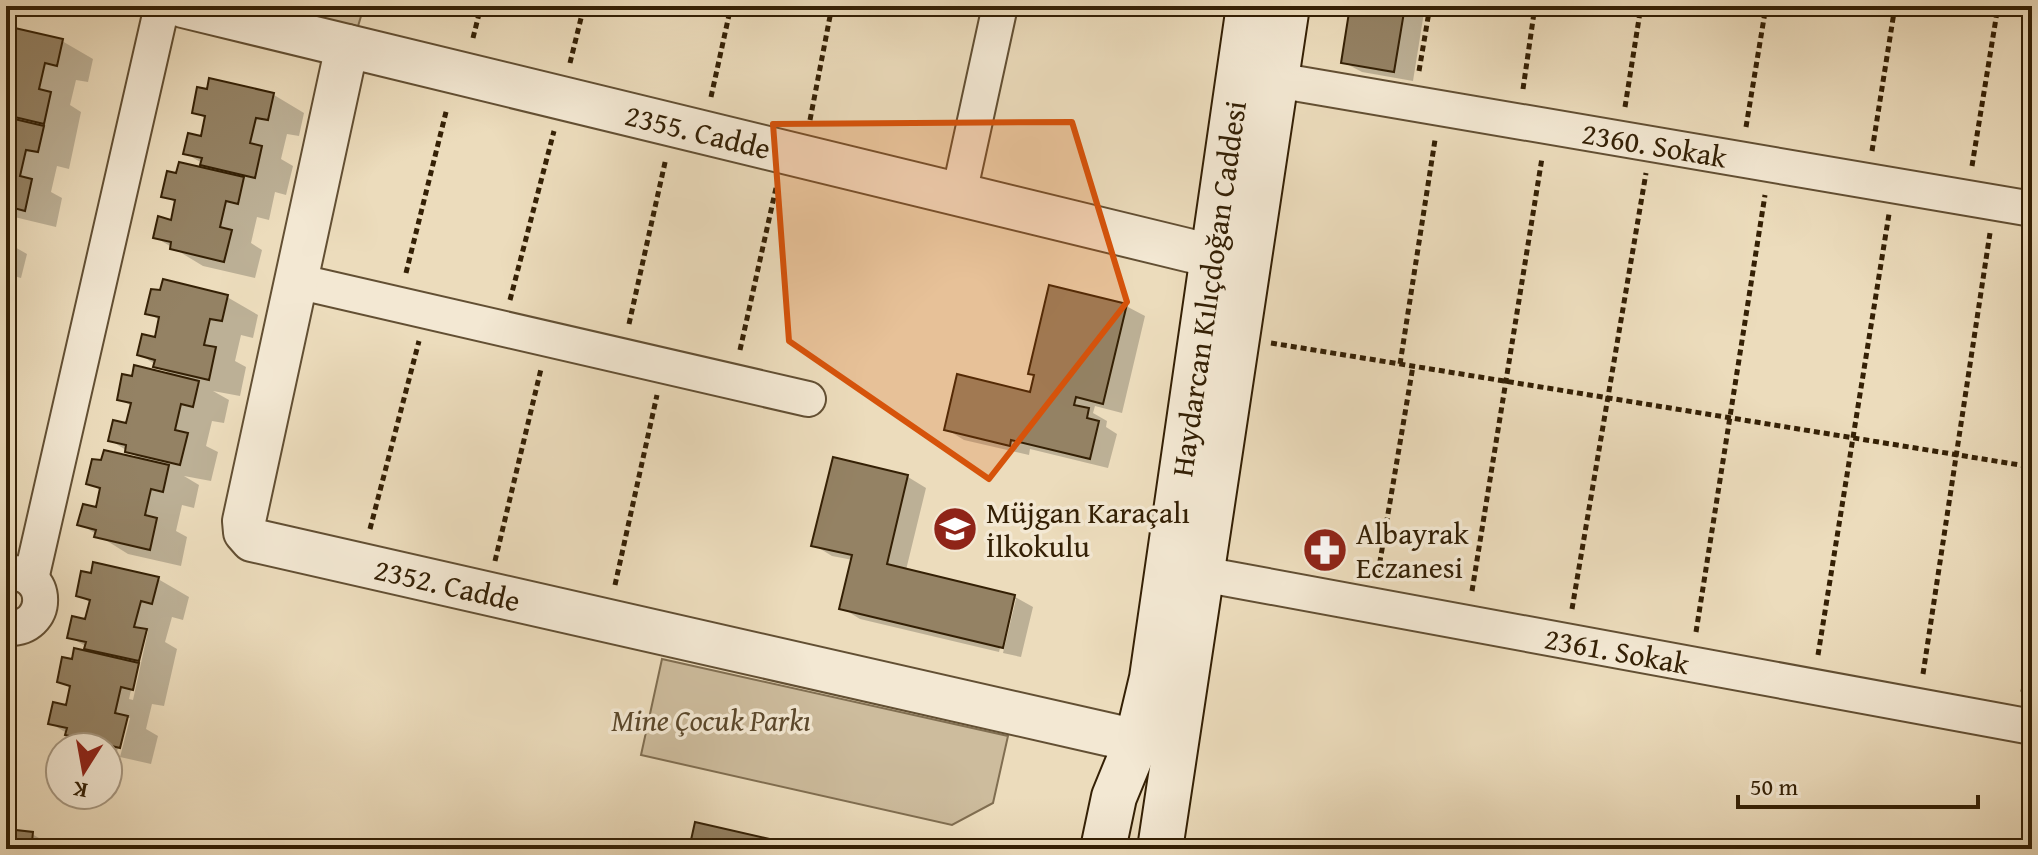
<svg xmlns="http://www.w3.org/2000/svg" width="2038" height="855" viewBox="0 0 2038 855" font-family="'Gentium Book Plus',serif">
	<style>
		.green { fill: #cdbc9d; stroke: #806e51; stroke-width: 2 }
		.shadow { fill: #0003; fill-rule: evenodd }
		.building { fill: #948264; stroke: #342005; stroke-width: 2 }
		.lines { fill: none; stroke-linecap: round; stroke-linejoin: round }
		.minor-casing { stroke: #624f33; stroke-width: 38 }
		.tertiary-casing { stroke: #624f33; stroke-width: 46 }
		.secondary-casing { stroke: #342005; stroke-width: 48 }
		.path { stroke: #342005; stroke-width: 5; stroke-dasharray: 6 4; stroke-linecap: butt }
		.minor { stroke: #f3e8d3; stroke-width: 34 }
		.tertiary { stroke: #f3e8d3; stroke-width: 42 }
		.secondary { stroke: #f3e8d3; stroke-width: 44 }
		.marked { fill: #d6530b; fill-opacity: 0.2; stroke: #d6530b; stroke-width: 6; stroke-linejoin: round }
		.labels { text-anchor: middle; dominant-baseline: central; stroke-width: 7; stroke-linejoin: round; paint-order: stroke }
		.street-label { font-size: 30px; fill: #342005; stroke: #f3e8d3 }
		.poi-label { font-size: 30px; fill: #342005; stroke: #f3e8d3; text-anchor: start }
		.park-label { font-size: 30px; font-style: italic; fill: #5a472b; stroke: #f3e8d3 }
	</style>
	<rect width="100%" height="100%" fill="#ecdcbc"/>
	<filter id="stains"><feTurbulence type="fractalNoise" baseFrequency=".0025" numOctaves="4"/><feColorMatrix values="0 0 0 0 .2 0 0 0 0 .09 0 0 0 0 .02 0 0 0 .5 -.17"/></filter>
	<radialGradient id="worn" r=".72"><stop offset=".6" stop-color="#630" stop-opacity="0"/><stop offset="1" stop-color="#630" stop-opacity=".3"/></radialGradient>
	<!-- green -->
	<g class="green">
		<path d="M251,6H364L356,33Z"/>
		<path d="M662,659L1008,736L993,803L952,825L641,755Z"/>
	</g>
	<!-- shadow -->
	<g class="shadow">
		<path d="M1352,6H1425L1413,81L1362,72L1343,62Z"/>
		<path d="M6,28L62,41L93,59L88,82L76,80L70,105L81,112L69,169L57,166L51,192L62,198L56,227L6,215Z"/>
		<path d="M211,80L274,95L304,113L299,136L287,134L281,159L293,166L286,195L275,192L269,220L257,217L251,243L262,250L255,278L203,266L155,237L172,222L177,203L164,196L178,175L201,169L202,163L185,153L202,138L207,119L194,112L208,91Z"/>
		<path d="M6,242L27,254L21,278L10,275L6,291Z"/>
		<path d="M227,297L258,315L253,338L241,335L235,361L246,367L240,396L213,391L229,400L224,423L212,421L206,446L218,452L211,481L184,476L199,485L194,508L182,505L176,531L187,537L181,566L128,554L80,524L97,510L102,491L89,483L142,460L110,440L127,425L132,406L119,399L172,375L139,354L156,340L161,321L148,313Z"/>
		<path d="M6,302L15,307L8,336L6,335Z"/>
		<path d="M1126,306L1145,316L1122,413L1095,406L1093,413L1107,421L1106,427L1117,434L1108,468L1030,449L1029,455L964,440L946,429L1032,394L1036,376L1030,373Z"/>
		<path d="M834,459L908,477L926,488L906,570L1015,597L1033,607L1021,657L1003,653L1016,599H1012L999,652L860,619L842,608L853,560L832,556L814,545Z"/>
		<path d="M158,579L189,597L183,620L172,617L165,642L177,649L164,706L152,704L146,729L158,736L151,764L120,757L130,718H125L116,756L108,754V747H90L50,723L68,708L72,689L59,681L73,661L86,652L87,647L70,637L87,622L91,603L78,595ZM144,631H148L133,700L129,699Z"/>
		<path d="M32,834L58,849H6V840Z"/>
	</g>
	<!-- building -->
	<g class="building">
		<path d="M1350,6H1405L1394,72L1341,63Z"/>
		<path d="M6,26L63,39L57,66L45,63L39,89L51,92L44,124L6,115Z"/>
		<path d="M209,78L274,93L268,120L256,118L250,143L262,146L255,178L200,165L202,158L183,154L188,133L201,136L205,116L192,113L197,87L207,89Z"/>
		<path d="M6,117L44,126L38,152L26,150L20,176L32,179L25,211L6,206Z"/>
		<path d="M179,162L244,177L238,204L226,201L220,227L232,230L224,262L170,249L171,242L153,238L158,216L171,220L175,200L161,197L167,171L176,173Z"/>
		<path d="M163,279L228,295L222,321L210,319L204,345L216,347L209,380L153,367L155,360L137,355L142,334L155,337L159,317L145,314L151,289L160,290Z"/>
		<path d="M1049,285L1127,304L1103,404L1076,397L1074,405L1089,408L1087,418L1099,421L1090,459L1011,440L1010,446L944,430L957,374L1030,392L1034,375L1028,374Z"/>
		<path d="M134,365L199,381L193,407L181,404L175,430L188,433L180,465L125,452L126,445L108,441L113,420L126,423L131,403L117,400L122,374L132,376Z"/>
		<path d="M104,450L169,465L163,492L151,489L145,515L157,518L150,550L94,537L96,530L77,525L83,504L96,507L100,488L86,484L92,459L101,460Z"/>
		<path d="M833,457L908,475L887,564L1015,595L1003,648L839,609L852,555L811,546Z"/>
		<path d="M93,562L159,577L152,604L141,601L134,627L147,629L139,661L84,649L86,642L67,638L72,616L85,619L90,600L76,596L81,571L91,573Z"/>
		<path d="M74,648L139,663L133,690L121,687L115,713L128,716L120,748L65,735L67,728L48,724L53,702L66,705L70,686L57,682L62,657L72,659Z"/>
		<path d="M695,822L814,849H689Z"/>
		<path d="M7,829L33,832L32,842L43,844L42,849H6Z"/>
	</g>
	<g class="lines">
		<!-- minor casing -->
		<g class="minor-casing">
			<g id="minor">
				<path id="s1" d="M1276,80L2032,209"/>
				<path d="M959,194L1000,6"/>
				<path d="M296,281L808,399"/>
				<path d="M6,573C51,568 52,631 6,628"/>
				<path id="s2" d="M1202,574L2032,727"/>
				<path d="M31,579L162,6"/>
			</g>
		</g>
		<!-- tertiary casing -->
		<g class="tertiary-casing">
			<g id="tertiary">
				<path id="s3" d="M183,6L1212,256"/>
				<path id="s4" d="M347,46L244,521L245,532L252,540L1137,741"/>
			</g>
		</g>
		<!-- secondary casing -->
		<g class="secondary-casing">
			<g id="secondary">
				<path id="s5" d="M1103,849L1114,797L1137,741L1152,678L1249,6"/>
				<path d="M1160,849L1287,6"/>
			</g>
		</g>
		<!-- path -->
		<g class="path">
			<path d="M473,38L481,6"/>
			<path d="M570,63L584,6"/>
			<path d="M1419,71L1430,6"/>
			<path d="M1523,89L1535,6"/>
			<path d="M711,97L731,6"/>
			<path d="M1625,107L1641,6"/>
			<path d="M810,120L832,6"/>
			<path d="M1746,127L1766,6"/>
			<path d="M1872,151L1895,6"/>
			<path d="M1972,166L1998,6"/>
			<path d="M406,273L447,108"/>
			<path d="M510,300L554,131"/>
			<path d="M629,324L666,158"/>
			<path d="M1271,343L2032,467"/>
			<path d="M740,350L776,188"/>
			<path d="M1400,364L1435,140"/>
			<path d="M370,529L419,341"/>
			<path d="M495,561L541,369"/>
			<path d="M1378,573L1413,366"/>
			<path d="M615,585L657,395"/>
			<path d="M1472,591L1542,158"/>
			<path d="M1572,609L1646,173"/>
			<path d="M1696,632L1765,195"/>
			<path d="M1818,655L1889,214"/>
			<path d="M1923,674L1990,233"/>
			<path d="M2023,692L2032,635"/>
		</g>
		<!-- minor -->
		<use href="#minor" class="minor"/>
		<!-- tertiary -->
		<use href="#tertiary" class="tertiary"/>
		<!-- secondary -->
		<use href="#secondary" class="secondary"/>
	</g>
	<!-- marked area -->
	<path class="marked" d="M1072,122L1127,302L989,479L789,341L773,124Z"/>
	<!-- icons -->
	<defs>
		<g id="school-disc" transform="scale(2.3)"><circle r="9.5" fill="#8f2418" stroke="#f3e8d3"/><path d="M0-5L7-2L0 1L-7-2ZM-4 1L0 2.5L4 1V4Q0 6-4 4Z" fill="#fff"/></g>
		<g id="pharmacy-disc" transform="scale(2.3)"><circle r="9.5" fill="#8f2418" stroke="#f3e8d3"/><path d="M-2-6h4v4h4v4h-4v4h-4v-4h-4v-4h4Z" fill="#fff"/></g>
	</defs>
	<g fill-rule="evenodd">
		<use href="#school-disc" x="955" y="529"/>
		<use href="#pharmacy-disc" x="1325" y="550"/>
	</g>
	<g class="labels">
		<!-- street labels -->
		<g class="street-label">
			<text stroke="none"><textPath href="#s3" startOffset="530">2355. Cadde</textPath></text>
			<text stroke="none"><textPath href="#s1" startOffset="384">2360. Sokak</textPath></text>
			<text stroke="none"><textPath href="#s5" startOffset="572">Haydarcan Kılıçdoğan Caddesi</textPath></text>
			<text stroke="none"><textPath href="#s4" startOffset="708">2352. Cadde</textPath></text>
			<text stroke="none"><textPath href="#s2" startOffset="422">2361. Sokak</textPath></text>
		</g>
		<!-- poi labels -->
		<g class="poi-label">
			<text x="986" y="512">Müjgan Karaçalı<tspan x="986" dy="34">İlkokulu</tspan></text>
			<text x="1356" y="533">Albayrak<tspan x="1356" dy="34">Eczanesi</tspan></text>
		</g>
		<!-- park labels -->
		<g class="park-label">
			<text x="711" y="720">Mine Çocuk Parkı</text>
		</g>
	</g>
	<!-- margin -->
	<rect width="2038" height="855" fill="none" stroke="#ecdcbc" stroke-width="32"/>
	<rect x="8" y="8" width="2022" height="839" fill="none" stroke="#342005" stroke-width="4"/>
	<rect x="16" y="16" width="2006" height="823" fill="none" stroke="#342005" stroke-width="2"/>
	<!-- north arrow -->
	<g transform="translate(84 771) rotate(191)"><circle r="38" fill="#f3e8d3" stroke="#a79881" stroke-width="2"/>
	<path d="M0-6L14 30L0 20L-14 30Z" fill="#8f2418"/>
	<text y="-12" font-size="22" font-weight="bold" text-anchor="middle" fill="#342005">K</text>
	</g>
	<!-- scale -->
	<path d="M1738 795v12h240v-12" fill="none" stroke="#342005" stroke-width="4"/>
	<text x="1750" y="795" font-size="24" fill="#342005" stroke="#f3e8d3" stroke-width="6" paint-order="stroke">50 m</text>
	<rect width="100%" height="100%" filter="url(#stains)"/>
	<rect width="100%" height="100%" fill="url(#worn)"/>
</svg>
